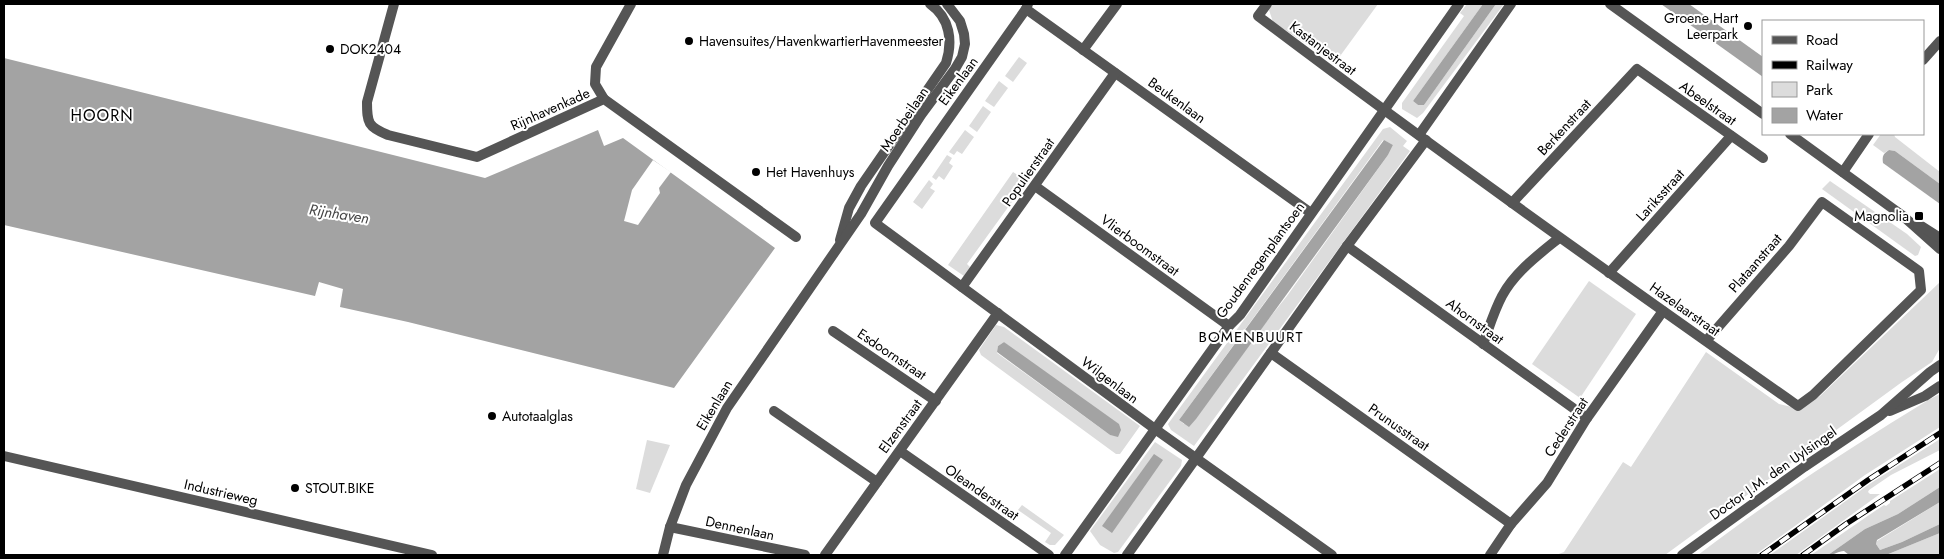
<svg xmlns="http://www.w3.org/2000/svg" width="1944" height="559" viewBox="0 0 1944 559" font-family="Jost,sans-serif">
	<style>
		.green { fill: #dcdcdc; fill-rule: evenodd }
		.water { fill: #a3a3a3 }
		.pier { fill: #fff }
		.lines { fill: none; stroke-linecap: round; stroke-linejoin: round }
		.street { stroke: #555; stroke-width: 10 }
		.rail-casing { stroke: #000; stroke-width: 5.5 }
		.rail { stroke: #fff; stroke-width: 4; stroke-dasharray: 11; stroke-linecap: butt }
		.poi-dot { fill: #000; stroke: #fff; stroke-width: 2 }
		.labels { text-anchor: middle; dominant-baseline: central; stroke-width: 4; stroke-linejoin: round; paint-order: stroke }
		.poi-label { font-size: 14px; fill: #000; stroke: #fff; text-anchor: start }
		.street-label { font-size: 14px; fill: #000; stroke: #fff }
		.water-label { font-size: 15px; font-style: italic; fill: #444; stroke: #fff }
		.neighbourhood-label { font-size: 15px; letter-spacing: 1px; fill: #000; stroke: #fff }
		.quarter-label { font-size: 16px; letter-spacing: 1px; fill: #000; stroke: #fff }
	</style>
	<rect width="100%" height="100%" fill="#fff"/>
	<!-- green -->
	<g class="green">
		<path d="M1273,4H1378L1335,63L1273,22L1269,10Z"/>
		<path d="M1467,4H1483L1413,101L1418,105H1424L1496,4H1504L1423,113L1417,118L1402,109V103L1464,16L1460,13Z"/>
		<path d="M1019,57L1027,63L1013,82L1005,76Z"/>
		<path d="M999,81L1008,88L994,107L985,101Z"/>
		<path d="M983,106L991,112L977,132L969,126Z"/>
		<path d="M1390,127L1407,141L1403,146L1410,151L1194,446L1171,430L1168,424L1383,129ZM1383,140L1393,145L1388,155L1287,296L1184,424L1179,420Z"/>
		<path d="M965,130L974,137L962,154L957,151L954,155L949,152Z"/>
		<path d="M1881,134H1894L1895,137L1940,172V184L1895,151L1889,150L1884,153L1873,145Z"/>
		<path d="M947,155L952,158L949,163L953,166L944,180L939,176L936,180L932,177Z"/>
		<path d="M1013,172L1027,181L967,264L970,267L964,276L948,265Z"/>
		<path d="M929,180L933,184L930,188L935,191L922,209L913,202Z"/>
		<path d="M1830,181L1907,234L1921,247L1918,255L1915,256L1822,189Z"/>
		<path d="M1589,281L1636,314L1580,398L1532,364Z"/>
		<path d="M1939,283L1940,286V348L1932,362L1902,382L1665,555H1556L1564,552L1623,462L1631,467L1706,352L1779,404L1796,408L1820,396Z"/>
		<path d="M996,325L1004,327L1140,426L1120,454H1116L981,355L979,350ZM1004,342L1118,436L1110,435L997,353L998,346Z"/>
		<path d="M1940,394V427L1865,475L1755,555H1698C1772,498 1850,448 1930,399Z"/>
		<path d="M1940,439V450L1891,475L1869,490L1868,492L1870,494H1880L1796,555H1770L1871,483Z"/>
		<path d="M647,440L670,445L650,493L636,489Z"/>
		<path d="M1155,442L1182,460L1181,466L1118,552L1114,553L1100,545L1090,531Z"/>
		<path d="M1940,469V487L1898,514L1865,529L1828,555H1811L1875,511L1884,505L1886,506L1890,503V501Z"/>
		<path d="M1940,502V524L1902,542L1880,550L1876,544L1877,541Z"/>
		<path d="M1022,505L1064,535L1055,545H1050L1045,542L1051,533L1018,510Z"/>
		<path d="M1940,533V555H1886Z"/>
	</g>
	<!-- water -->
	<g class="water">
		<path d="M1483,4H1496L1424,105H1418L1413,101Z"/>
		<path d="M1661,4H1689L1763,57V77Z"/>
		<path d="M4,58L485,178L598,130L604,146L623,138L775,248L674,388L408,322L340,307L343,289L319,282L315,296L4,225Z"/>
		<path d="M1384,140L1393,145L1388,155L1196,419L1189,427L1179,420Z"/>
		<path d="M1889,150L1895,151L1940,184V204L1883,163C1882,156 1883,154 1889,150Z"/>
		<path d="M1004,342L1119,424L1121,430L1118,437L1110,435L997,352L998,346Z"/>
		<path d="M1154,454L1163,460L1112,533L1102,526Z"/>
		<path d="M1940,487V502L1877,540L1876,544L1880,550L1902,542L1940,524V533L1886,555H1849L1844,551C1838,551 1835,555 1828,555L1865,529L1898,514Z"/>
	</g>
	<!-- pier -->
	<path class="pier" d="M653,160L671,172L659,188L660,193L638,225L624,221L632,190Z"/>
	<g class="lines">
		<!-- street -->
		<g class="street">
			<path d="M394,4L367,102C367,123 368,127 388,135L477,157L604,99L796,237"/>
			<path d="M1028,4L1026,9L875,223L1155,429L1332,555"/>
			<path d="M1267,4L1258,16C1435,150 1617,279 1798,406L1813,395L1921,290L1919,271L1822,202L1789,246L1706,341"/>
			<path d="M1610,4L1763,114"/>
			<path d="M1026,9L1311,213"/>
			<path d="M1083,50L1117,4"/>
			<path d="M1923,60L1940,41"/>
			<path d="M604,99L595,84L596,67L631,4"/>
			<path d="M1790,134L1903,216L1940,249"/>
			<path d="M1419,135L1511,4"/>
			<path d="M1843,172L1869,134"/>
			<path d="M1035,186L1229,326"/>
			<path d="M1512,203L1637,69L1763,158"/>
			<path d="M1918,224L1940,238"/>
			<path d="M840,240L849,208L861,186L946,63C953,41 950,18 930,4"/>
			<path d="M1347,246L1587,418"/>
			<path d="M1609,273L1731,136"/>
			<path d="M962,287L1115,73"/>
			<path d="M833,331L936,401"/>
			<path d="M1483,344C1489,328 1494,311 1502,296C1515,272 1538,255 1559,238"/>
			<path d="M1271,353L1511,524"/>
			<path d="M774,411L877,482"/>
			<path d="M1890,411L1925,396L1940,386"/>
			<path d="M900,451L1049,555"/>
			<path d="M4,456L432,555"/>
			<path d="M670,527L805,555"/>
			<path d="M663,555L670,527L686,485L727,408L861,214L888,166L921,115L955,69L962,57L965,44L964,34L960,21L947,4"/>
			<path d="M825,555L998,313"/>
			<path d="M1065,555L1229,326L1240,315L1459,4"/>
			<path d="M1127,555L1347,246L1426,140"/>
			<path d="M1490,555L1511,524L1547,483L1587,418L1663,311"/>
			<path d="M1682,555L1804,467L1881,415L1930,372L1940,365"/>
		</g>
		<!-- rail casing -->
		<g class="rail-casing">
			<g id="rail">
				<path d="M1762,555L1868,480L1940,433"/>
				<path d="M1803,555L1846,524L1940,463"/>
			</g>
		</g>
		<!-- rail -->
		<use href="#rail" class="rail"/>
	</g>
	<!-- markers -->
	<g class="poi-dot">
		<circle cx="1748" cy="26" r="5"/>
		<circle cx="689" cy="41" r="5"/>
		<circle cx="330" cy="49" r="5"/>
		<circle cx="756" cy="172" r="5"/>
		<rect x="1914" y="211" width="10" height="10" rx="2.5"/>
		<circle cx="492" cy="416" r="5"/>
		<circle cx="295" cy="488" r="5"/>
	</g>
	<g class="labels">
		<!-- poi labels -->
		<g class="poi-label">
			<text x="1738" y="18" text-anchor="end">Groene Hart<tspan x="1738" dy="16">Leerpark</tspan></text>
			<text x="699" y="41">Havensuites/HavenkwartierHavenmeester</text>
			<text x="340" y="49">DOK2404</text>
			<text x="766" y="172">Het Havenhuys</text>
			<text x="1909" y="216" text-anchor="end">Magnolia</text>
			<text x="502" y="416">Autotaalglas</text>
			<text x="305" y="488">STOUT.BIKE</text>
		</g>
		<!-- street labels -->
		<g class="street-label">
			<text transform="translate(1323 48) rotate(37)">Kastanjestraat</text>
			<text transform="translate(958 81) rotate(-54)">Eikenlaan</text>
			<text transform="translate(1177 100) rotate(36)">Beukenlaan</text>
			<text transform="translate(1708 103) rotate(35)">Abeelstraat</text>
			<text transform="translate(550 109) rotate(-24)">Rijnhavenkade</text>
			<text transform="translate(904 119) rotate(-56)">Moerbeilaan</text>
			<text transform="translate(1564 127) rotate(-47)">Berkenstraat</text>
			<text transform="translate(1028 172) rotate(-55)">Populierstraat</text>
			<text transform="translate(1660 195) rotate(-48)">Lariksstraat</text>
			<text transform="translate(1140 245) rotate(36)">Vlierboomstraat</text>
			<text transform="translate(1260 260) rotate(-54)">Goudenregenplantsoen</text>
			<text transform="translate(1755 263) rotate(-49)">Plataanstraat</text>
			<text transform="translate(1685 309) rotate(35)">Hazelaarstraat</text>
			<text transform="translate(1475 321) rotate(36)">Ahornstraat</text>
			<text transform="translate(892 354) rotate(34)">Esdoornstraat</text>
			<text transform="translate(1110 380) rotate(37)">Wilgenlaan</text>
			<text transform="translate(714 405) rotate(-59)">Eikenlaan</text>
			<text transform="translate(900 426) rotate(-54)">Elzenstraat</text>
			<text transform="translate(1399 427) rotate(35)">Prunusstraat</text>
			<text transform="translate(1566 427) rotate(-57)">Cederstraat</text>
			<text transform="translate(1773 473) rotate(-35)">Doctor J.M. den Uylsingel</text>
			<text transform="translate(221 492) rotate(13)">Industrieweg</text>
			<text transform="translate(982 492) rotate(35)">Oleanderstraat</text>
			<text transform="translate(740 528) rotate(12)">Dennenlaan</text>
		</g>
		<!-- water labels -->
		<g class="water-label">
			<text transform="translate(339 214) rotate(9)">Rijnhaven</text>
		</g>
		<!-- neighbourhood labels -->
		<g class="neighbourhood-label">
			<text x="1251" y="337">BOMENBUURT</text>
		</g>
		<!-- quarter labels -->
		<g class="quarter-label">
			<text x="102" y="115">HOORN</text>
		</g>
	</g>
	<!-- border -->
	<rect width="1944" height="559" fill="none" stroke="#000000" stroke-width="10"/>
	<!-- legend -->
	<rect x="1762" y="20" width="162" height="115" fill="#ffffff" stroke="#999999"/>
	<rect x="1772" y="36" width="25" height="8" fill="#555555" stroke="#999999"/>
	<text x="1806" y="45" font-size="15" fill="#000000">Road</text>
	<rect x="1772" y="61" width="25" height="8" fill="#000000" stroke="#999999"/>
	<text x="1806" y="70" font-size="15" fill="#000000">Railway</text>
	<rect x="1772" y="82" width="25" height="15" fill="#dcdcdc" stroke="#999999"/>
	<text x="1806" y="95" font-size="15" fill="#000000">Park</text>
	<rect x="1772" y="108" width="25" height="15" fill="#a3a3a3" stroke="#999999"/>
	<text x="1806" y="120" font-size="15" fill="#000000">Water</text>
</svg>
